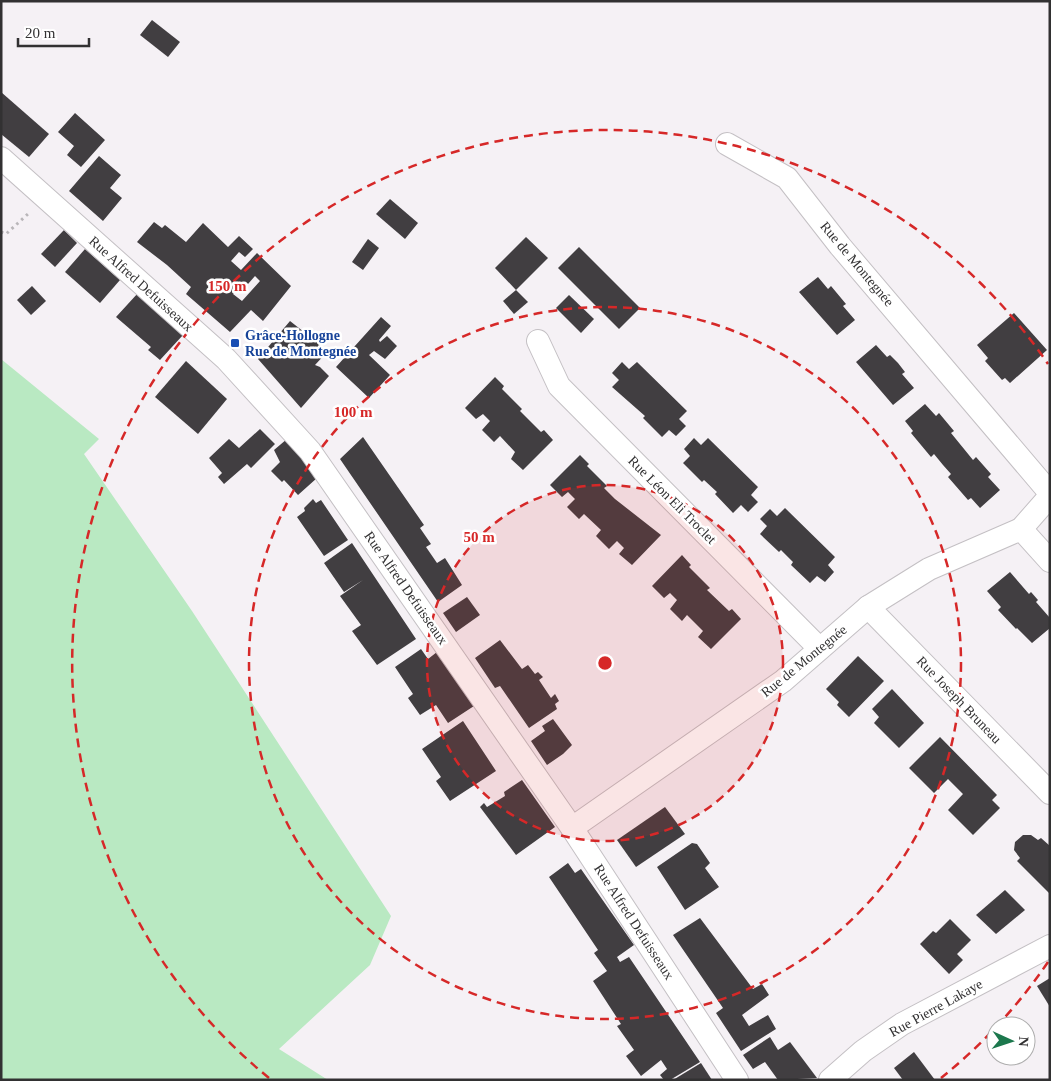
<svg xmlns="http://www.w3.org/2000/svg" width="1051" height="1081" viewBox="0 0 1051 1081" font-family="Georgia,serif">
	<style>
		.green { fill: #b9e9c2 }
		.building { fill: #413e41; fill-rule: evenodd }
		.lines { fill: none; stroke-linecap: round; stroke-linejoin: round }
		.minor-casing { stroke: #c4c0c4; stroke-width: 24 }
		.path { stroke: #b9b6b9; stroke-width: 3; stroke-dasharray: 2.5 4; stroke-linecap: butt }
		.minor { stroke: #fff; stroke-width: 22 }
		.ring { fill: none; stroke: #d62828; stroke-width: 2.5; stroke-dasharray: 9 6 }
		.transit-dot { fill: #1a4fb4; stroke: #fff; stroke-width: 2 }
		.labels { text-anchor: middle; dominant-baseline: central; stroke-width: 5; stroke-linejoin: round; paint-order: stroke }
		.street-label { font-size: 14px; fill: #323132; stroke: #fff }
		.transit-label { font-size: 14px; font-weight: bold; fill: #164399; stroke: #fff; text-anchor: start }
		.centre { fill: #d62828; stroke: #fff; stroke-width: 2.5 }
		.ring-label { font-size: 15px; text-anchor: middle; font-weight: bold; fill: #d62828; stroke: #fff; stroke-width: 5; stroke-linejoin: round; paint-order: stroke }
	</style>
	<rect width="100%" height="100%" fill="#f5f1f5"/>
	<!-- green -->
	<path class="green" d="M1,359L99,439L84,454L192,611L391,916L370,965L279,1049L328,1080H1Z"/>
	<!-- building -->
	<g class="building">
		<path d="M152,20L180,42L168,57L140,35Z"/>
		<path d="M1,92L49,134L29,157L1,134Z"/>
		<path d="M75,113L105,140L81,167L67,155L74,146L58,132Z"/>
		<path d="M99,156L121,175L110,188L122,198L103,221L69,191Z"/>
		<path d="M390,199L418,223L405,239L376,214Z"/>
		<path d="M154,222L162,228L165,225L186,242L203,223L228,247L239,236L253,249L245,257L239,252L231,261L241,270L257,253L291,286L263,321L251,310L230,332L186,294L191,287L167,265L137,242ZM255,276L260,281L242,301L233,294L244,282L248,284Z"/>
		<path d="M64,230L77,243L55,267L41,254Z"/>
		<path d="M526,237L548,258L516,290L495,268Z"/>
		<path d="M368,239L379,248L363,270L352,262Z"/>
		<path d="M579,247L640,308L619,329L558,268Z"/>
		<path d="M85,249L120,280L100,303L65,272Z"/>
		<path d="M818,277L828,289L831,286L846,304L843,306L855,320L837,335L799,292Z"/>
		<path d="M32,286L46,301L31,315L17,300Z"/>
		<path d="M516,290L528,302L514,314L503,301Z"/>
		<path d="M138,293L183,335L160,360L148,350L151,347L116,317Z"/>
		<path d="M569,295L594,319L581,333L556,308Z"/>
		<path d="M1014,313L1047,350L1010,383L1005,378L1002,380L985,361L988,358L977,345Z"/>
		<path d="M381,317L391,326L379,340L380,342L387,336L397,346L385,359L374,351L369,355L390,375L369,398L336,367Z"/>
		<path d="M290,321L328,351L315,365L320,367L329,376L301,408L258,359Z"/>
		<path d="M876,345L887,357L890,355L898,363L905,372L902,374L914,388L893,405L856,362Z"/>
		<path d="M186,361L227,399L198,434L155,397Z"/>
		<path d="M622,362L629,369L637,362L687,411L679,419L686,426L676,436L669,430L662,437L643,418L645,416L612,387L619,380L612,373Z"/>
		<path d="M495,377L504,386L502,389L522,409L520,411L541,432L544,430L553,440L523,470L511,459L515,452L500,436L494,442L482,430L490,421L483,414L476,419L465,408Z"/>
		<path d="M925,404L936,416L939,413L954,431L951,433L973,460L976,457L991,474L988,477L1000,490L980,508L971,498L968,500L948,477L951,474L943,465L934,454L931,457L911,433L913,431L905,421Z"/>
		<path d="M260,429L275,444L251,468L247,464L224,484L218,477L222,473L209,458L229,439L239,448Z"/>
		<path d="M363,437L424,525L420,528L431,544L426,547L437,563L445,558L462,585L438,602L340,459Z"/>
		<path d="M694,438L701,445L708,438L758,487L751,495L758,502L748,512L741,505L733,513L715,494L717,492L704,480L702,482L683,463L690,456L684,449Z"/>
		<path d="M287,439L317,478L298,495L284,480L282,482L271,471L280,462L274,450Z"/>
		<path d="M580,455L589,464L587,466L607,486L604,488L615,499L661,535L632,565L619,554L624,548L617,541L609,549L596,536L601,530L584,514L579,519L567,507L575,499L568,492L562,497L550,485Z"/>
		<path d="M313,499L316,503L321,500L348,540L324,556L297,517L305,511L304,508Z"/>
		<path d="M785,508L835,557L828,565L834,572L825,582L817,576L810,583L791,565L793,562L781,550L779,552L760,534L767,526L760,519L770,509L777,516Z"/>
		<path d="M352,543L416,639L377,665L352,631L361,625L340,596L363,580L344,592L324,563Z"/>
		<path d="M682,555L691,565L689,567L710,588L707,590L729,611L732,609L741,619L711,649L698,637L703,631L687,615L682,621L670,609L677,600L670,593L664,598L652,586Z"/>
		<path d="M1010,572L1029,594L1031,592L1038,600L1036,602L1050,618V628L1032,643L1017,628L1016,629L998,610L1001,607L987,591Z"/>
		<path d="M467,597L480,615L456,632L443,613Z"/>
		<path d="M500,640L522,669L528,665L535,674L538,672L543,677L539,680L551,698L555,694L559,701L555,704L557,709L529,728L500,686L495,688L475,658Z"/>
		<path d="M421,649L428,659L437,652L474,706L448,723L436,705L420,715L408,698L413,694L395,667Z"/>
		<path d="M858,656L884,681L849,717L837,705L839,702L826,689Z"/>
		<path d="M892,689L924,723L899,748L874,723L879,717L872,709Z"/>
		<path d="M553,719L572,745L563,754L547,765L531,741L545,731L542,726Z"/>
		<path d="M463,721L496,771L450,801L436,781L441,777L422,749Z"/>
		<path d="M940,737L997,795L992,800L1000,808L973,835L948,810L963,794L948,779L934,793L909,768Z"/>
		<path d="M522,780L555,827L516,855L480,807L484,803L487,807L505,796L504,792Z"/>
		<path d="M665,807L685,834L636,867L617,840Z"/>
		<path d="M1023,835H1031L1038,840L1041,838L1050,846V894L1017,861L1020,858L1014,850L1015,842Z"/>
		<path d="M692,843L697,844L710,863L705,868L719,887L685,910L657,867Z"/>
		<path d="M568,863L575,873L581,869L634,945L617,957L620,962L629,957L700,1062L670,1080H664L660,1075L667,1069L661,1060L641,1076L626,1056L634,1050L617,1026L621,1024L593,981L607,971L594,953L598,950L549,877Z"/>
		<path d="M1005,890L1025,910L996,934L976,915Z"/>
		<path d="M700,918L753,989L762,984L769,995L742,1015L749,1026L768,1015L776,1029L741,1051L716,1013L723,1008L673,935Z"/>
		<path d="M950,919L971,940L957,954L963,960L949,974L920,944L933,931L936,933Z"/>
		<path d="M1050,978V1007L1037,986Z"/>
		<path d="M770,1037L778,1050L790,1042L817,1078L778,1080L765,1062L753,1069L743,1055Z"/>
		<path d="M914,1052L935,1080H903L894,1068Z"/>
		<path d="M701,1063L712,1080H673Z"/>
	</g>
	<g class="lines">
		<!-- minor casing -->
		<g class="minor-casing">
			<g id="minor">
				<path d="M727,144L787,178L840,246L1050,493"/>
				<path d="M1,158L226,359L310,451L572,828L737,1080"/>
				<path d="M538,341L559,386L819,648"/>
				<path d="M1021,529L1050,561"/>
				<path d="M868,607L1050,793"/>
				<path d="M572,828L783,681L868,607L929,569L1021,529L1050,496"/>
				<path d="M830,1080L863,1051L902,1024L1050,946"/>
			</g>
		</g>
		<!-- path -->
		<path class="path" d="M1,232L6,234L29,213"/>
		<!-- minor -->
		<use href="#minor" class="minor"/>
	</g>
	<!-- distance rings -->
	<circle cx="605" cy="663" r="178" fill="#d62828" fill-opacity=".12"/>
	<g class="ring">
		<circle cx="605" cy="663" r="178"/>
		<circle cx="605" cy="663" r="356"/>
		<path d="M1048 962A534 534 0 0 1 941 1078M269 1078A534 534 0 1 1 1048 364"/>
	</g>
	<!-- markers -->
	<rect class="transit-dot" x="230" y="338" width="10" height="10" rx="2.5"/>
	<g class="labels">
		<!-- street labels -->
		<g class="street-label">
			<text transform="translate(857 264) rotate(50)">Rue de Montegnée</text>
			<text transform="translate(141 284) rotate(42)">Rue Alfred Defuisseaux</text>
			<text transform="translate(672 500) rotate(45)">Rue Léon Eli Troclet</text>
			<text transform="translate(406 588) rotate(55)">Rue Alfred Defuisseaux</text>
			<text transform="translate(804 661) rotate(-39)">Rue de Montegnée</text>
			<text transform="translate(959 700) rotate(46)">Rue Joseph Bruneau</text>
			<text transform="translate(634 922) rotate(57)">Rue Alfred Defuisseaux</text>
			<text transform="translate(936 1008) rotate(-29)">Rue Pierre Lakaye</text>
		</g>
		<!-- transit labels -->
		<g class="transit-label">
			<text x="245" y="335">Grâce-Hollogne<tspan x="245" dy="16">Rue de Montegnée</tspan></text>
		</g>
	</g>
	<circle cx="605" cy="663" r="8" class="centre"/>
	<g class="ring-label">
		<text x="227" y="291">150 m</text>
		<text x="353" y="417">100 m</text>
		<text x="479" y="542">50 m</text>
	</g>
	<!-- border -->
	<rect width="1051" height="1081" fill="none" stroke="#323132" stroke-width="5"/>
	<!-- north arrow -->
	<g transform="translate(1011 1041) rotate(93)"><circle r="24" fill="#ffffff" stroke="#adadad"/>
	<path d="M0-4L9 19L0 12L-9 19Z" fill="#1c784d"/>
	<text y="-8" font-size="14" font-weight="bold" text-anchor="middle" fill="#323132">N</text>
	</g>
	<!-- scale -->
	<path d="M18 38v8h71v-8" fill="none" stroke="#323132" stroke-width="2.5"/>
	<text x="25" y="38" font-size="15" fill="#323132" stroke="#ffffff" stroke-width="4" paint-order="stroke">20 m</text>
</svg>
